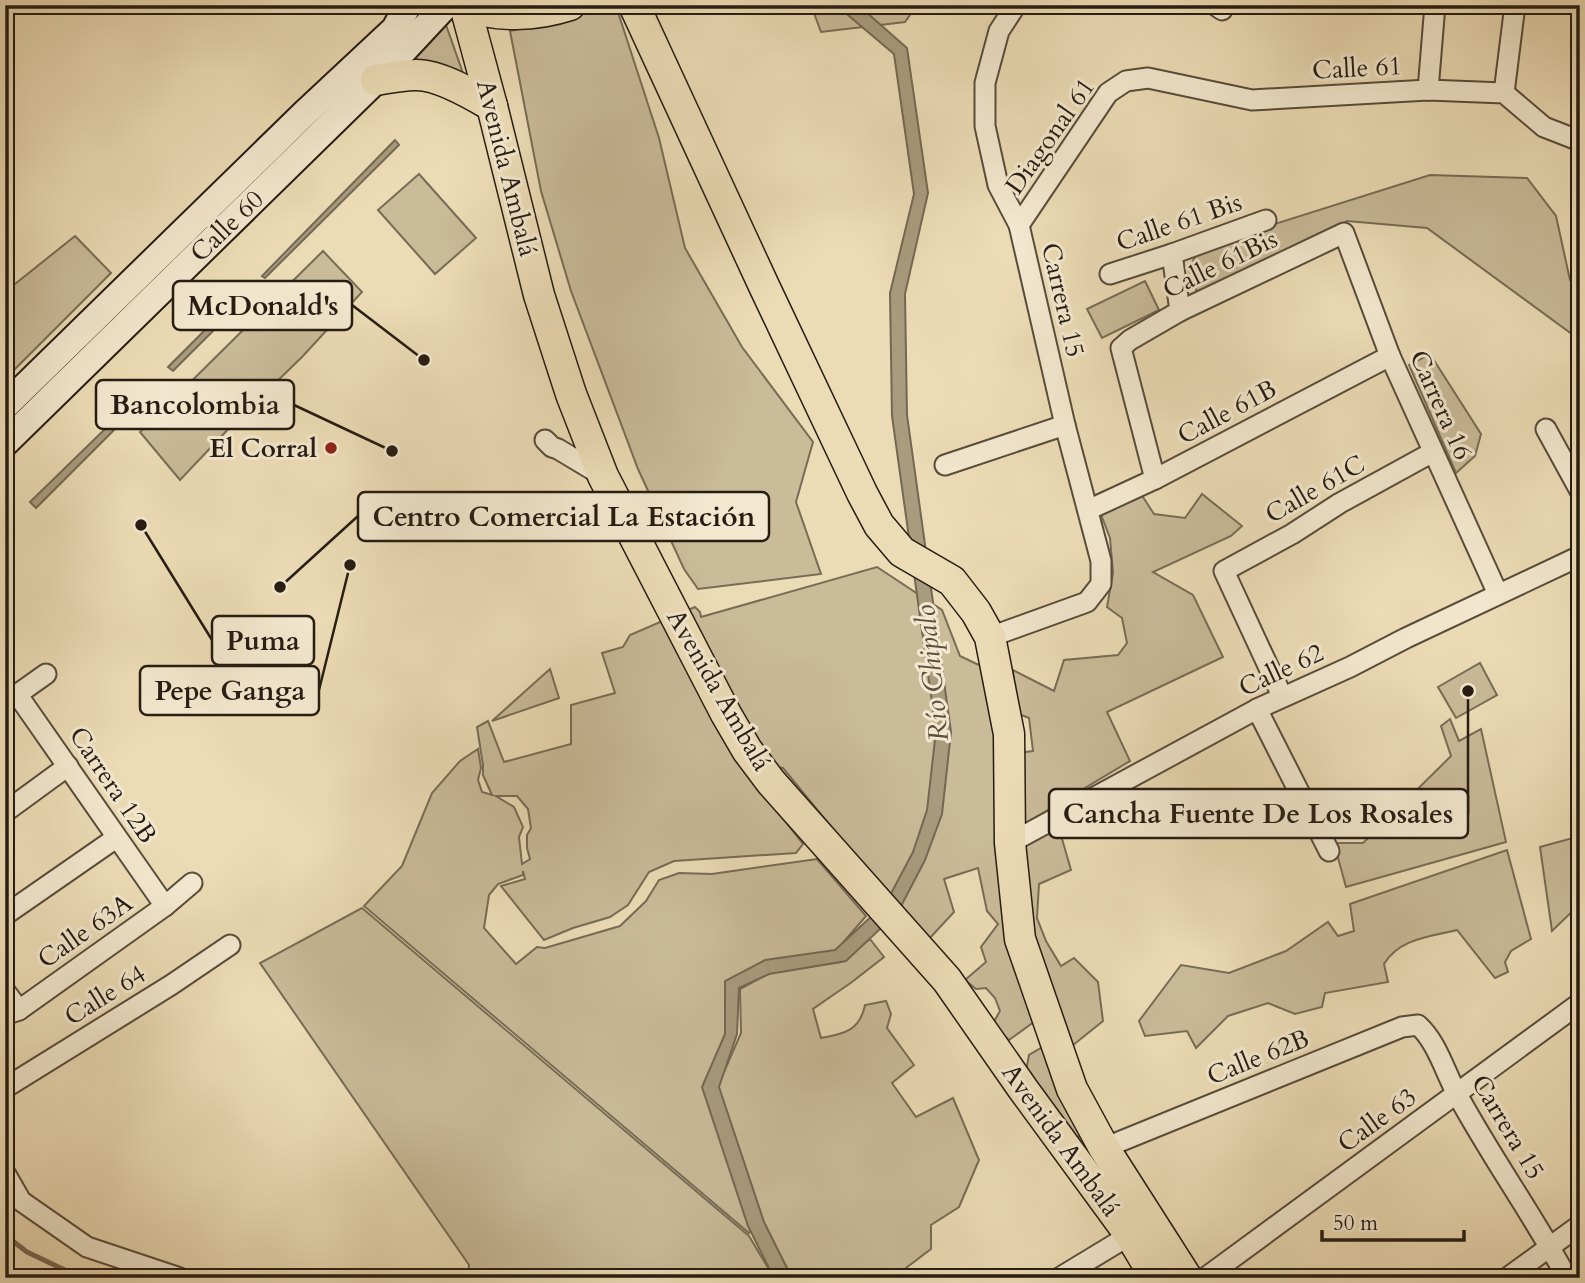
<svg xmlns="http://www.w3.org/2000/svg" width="1585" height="1283" viewBox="0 0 1585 1283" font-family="Cardo,serif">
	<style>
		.green { fill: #cabb99; stroke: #786c56; stroke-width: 2; fill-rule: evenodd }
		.water { fill: #a99b7e; stroke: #756853; stroke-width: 2 }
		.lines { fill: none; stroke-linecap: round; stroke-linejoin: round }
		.stream { stroke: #756853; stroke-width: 5 }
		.minor-casing { stroke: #584c3c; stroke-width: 23 }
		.secondary-casing { stroke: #261c13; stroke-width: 30 }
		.primary-casing { stroke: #261c13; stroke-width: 33 }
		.minor { stroke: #f3e8cf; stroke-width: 19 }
		.secondary { stroke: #f3e8cf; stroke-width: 26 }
		.primary { stroke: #ecdcb5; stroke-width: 30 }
		.poi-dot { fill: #8f2418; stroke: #f3e8cf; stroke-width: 2.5 }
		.labels { text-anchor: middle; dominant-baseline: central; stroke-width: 6; stroke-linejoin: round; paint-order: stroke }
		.street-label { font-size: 26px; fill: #261c13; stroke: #f3e8cf }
		.poi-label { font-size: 26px; font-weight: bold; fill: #261c13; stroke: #f3e8cf; text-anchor: end }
		.water-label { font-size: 28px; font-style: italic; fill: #5a4f3e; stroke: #f3e8cf }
		.leader { fill: none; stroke: #261c13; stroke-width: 2.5 }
		.callout-dot { fill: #261c13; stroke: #f3e8cf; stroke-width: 2.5 }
		.callout { fill: #f3e8cf; stroke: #261c13; stroke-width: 2.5 }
		.callout-label { font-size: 28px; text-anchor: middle; font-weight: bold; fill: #261c13 }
	</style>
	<rect width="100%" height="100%" fill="#ecdcb5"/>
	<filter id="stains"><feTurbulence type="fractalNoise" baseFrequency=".00286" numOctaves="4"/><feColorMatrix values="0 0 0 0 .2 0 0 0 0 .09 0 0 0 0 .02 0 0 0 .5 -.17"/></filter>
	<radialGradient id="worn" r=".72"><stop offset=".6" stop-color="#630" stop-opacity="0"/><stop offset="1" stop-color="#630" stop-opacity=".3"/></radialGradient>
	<!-- green -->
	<g class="green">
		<path d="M811,5H917L905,22L821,32Z"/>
		<path d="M616,6L659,138L685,248L742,347L813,442L796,502L821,574L698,589L684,569L638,469L571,291L541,191L510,31Z"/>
		<path d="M446,25L464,76L409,60Z"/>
		<path d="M419,174L476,238L435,274L378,210Z"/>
		<path d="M1430,175L1527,178L1556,216L1570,280L1580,291V340L1427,228L1347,221L1245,276L1198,295L1188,268L1202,247Z"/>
		<path d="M75,236L111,273L5,379V292Z"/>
		<path d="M323,251L362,292L302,357L234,423L180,480L140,432Z"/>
		<path d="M1145,281L1159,310L1102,338L1087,309Z"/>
		<path d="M1430,354L1481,434L1475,456L1456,473L1409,365Z"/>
		<path d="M1141,494L1154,514L1185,518L1202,494L1242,526L1231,536L1153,572L1193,595L1223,657L1107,712L1130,761L1018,828L1016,753L1033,751L1029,718L1016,713L1013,670L1054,691L1064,660L1118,655L1127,643L1122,618L1107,607L1113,573L1110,538L1100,512Z"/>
		<path d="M877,567L942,610L960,656L981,666L999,737L1042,1016L1009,1040L992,1025L1000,1011L995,998L986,988L976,989L965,980L986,962L981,947L998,924L987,911L978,868L944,879L954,912L929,939L865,868L783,768L763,765L753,780L803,844L796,853L674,861L649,872L628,905L610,917L573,928L544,940L501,886L525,879L523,871V875L498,884L489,895L484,928L516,964L537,947L545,948L620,926L646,901L659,880L679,873L712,874L817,859L866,916L835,952L729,983V1033L706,1087L753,1228L749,1233L364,906L402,866L432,793L460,761L478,749L481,768L478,780L482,792L492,795L483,775V765L477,727L488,721L504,762L571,744V705L615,693L602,653L623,647L630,635L695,607L700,612L701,617ZM496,796H517L528,809L531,828L527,835V848L530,859L522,864L519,837L523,827L514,807Z"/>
		<path d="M1480,663L1497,695L1456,718L1438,687Z"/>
		<path d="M550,669L559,698L492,721Z"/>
		<path d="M1450,719L1459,741L1481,729L1506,842L1346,887L1334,843H1363L1451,756L1441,726Z"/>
		<path d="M1058,825L1071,870L1039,884L1037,918L1046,941L1061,966L1074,958L1098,982L1103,1021L1072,1046L1033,953L1016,849Z"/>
		<path d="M1580,836V904L1552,931L1540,847Z"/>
		<path d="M1507,850L1531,939L1511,951L1505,962L1508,972L1495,978L1457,930C1430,937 1400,938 1384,964L1388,982L1325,993L1322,1007L1295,1014L1268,1003L1228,1016L1196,1048L1187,1031L1145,1036L1139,1021L1181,965L1229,973L1286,951L1328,922L1338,936L1354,931L1350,904Z"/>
		<path d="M362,908L749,1236L774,1278H468L469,1265L260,963Z"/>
		<path d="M870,939L884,957L852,982L813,1009L821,1038C845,1034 860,1030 865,1005L886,1001L891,1014L887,1028L914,1065L892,1083L916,1117L953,1098L979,1160L959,1207L931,1225V1249L898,1274L900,1278H792L762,1220L717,1088L741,1033L740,989L770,973L841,962Z"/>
		<path d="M1051,1042L1087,1126L1073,1144L1025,1076L1029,1055Z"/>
	</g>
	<!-- water -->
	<g class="water">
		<path d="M836,5H858L907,48L928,193L905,294L907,415L951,732L942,814L925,860L898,912L846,961L769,974L739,988L737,1034L719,1087L764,1222L792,1278H774L748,1226L702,1087L725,1034V981L765,960L835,950L886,903L913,852L927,810L936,731L892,416L890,293L914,194L894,54Z"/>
		<path d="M395,140L399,145L265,278L262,276Z"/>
		<path d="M237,298L242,302L173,371L168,367Z"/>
		<path d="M146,389L151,393L36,508L30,502Z"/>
	</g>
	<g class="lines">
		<!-- stream -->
		<path class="stream" d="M5,1235L27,1252L69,1272L77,1278"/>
		<!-- minor casing -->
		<g class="minor-casing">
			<g id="minor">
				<path d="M1215,5L1222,10"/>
				<path d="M1428,90L1435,5"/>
				<path d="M1504,93L1515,5"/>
				<path d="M1019,225L1108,93L1126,81L1148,78L1252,100L1428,90L1504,93L1544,127L1580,141"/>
				<path d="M1172,254L1180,311"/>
				<path d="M1110,274L1172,254L1266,220"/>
				<path d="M1546,429L1580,491"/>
				<path d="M545,440L552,447L558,449L603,476"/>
				<path d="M945,465L1065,425"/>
				<path d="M1155,479L1121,348L1130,340L1180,311L1344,233L1390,356L1498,594"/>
				<path d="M1088,510L1155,479L1390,356"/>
				<path d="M990,637L1087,602L1101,584V561L1065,425L1019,225L998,185L985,126V83L999,31L1016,5"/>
				<path d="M17,694L165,906"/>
				<path d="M1282,696L1224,571L1292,534L1340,503L1433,452"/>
				<path d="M5,703L46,674"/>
				<path d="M1257,709L1329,851"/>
				<path d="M5,812L68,766"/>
				<path d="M1010,843L1257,709L1350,667L1406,638L1580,556"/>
				<path d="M5,915L116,838"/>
				<path d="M5,991L19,1010"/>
				<path d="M5,1015L19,1010L165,906L192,883"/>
				<path d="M5,1088L171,985L230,945"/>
				<path d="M1104,1148L1402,1027L1418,1025C1437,1042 1445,1072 1457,1094C1491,1157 1533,1215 1567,1278"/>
				<path d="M5,1173L21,1201L87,1247L180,1278"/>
				<path d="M1059,1278L1130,1235"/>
				<path d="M1205,1278L1580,1003"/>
				<path d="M1507,1278L1580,1225"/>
			</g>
		</g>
		<!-- secondary casing -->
		<g class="secondary-casing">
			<g id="secondary">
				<path d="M5,406L304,114L395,29L408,5"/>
				<path d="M5,443L376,80L446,5"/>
			</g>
		</g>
		<!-- primary casing -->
		<g class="primary-casing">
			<g id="primary">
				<path d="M464,5C497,18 536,16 570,5"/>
				<path d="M634,5L764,286L862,493L879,525L902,552L952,581L976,612L990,637L1009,734L1010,843L1020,939L1072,1089L1104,1148L1187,1278"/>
				<path d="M465,6L492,106L539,295L571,394L603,476L726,714L747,750L771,782L947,980L1023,1089L1130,1235L1156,1278"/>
				<path d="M376,80C388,78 402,75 415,75C438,74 472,94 492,106"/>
			</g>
		</g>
		<!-- minor -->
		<use href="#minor" class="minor"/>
		<!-- secondary -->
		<use href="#secondary" class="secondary"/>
		<!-- primary -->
		<use href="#primary" class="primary"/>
	</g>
	<!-- markers -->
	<circle class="poi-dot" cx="331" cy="448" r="7"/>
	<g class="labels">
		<!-- street labels -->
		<g class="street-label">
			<text transform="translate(1357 68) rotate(-3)">Calle 61</text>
			<text transform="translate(1050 136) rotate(-55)">Diagonal 61</text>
			<text transform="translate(507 168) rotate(76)">Avenida Ambalá</text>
			<text transform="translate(1179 222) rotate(-19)">Calle 61 Bis</text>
			<text transform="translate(227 226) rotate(-44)">Calle 60</text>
			<text transform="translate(1220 264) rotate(-26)">Calle 61Bis</text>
			<text transform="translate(1063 300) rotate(77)">Carrera 15</text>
			<text transform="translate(1441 405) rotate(66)">Carrera 16</text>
			<text transform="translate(1227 412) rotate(-28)">Calle 61B</text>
			<text transform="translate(1315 489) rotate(-30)">Calle 61C</text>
			<text transform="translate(1281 670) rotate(-25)">Calle 62</text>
			<text transform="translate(719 690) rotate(60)">Avenida Ambalá</text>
			<text transform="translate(113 785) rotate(56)">Carrera 12B</text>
			<text transform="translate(85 931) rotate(-35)">Calle 63A</text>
			<text transform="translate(105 995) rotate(-32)">Calle 64</text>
			<text transform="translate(1258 1057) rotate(-22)">Calle 62B</text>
			<text transform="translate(1377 1120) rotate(-36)">Calle 63</text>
			<text transform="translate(1508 1127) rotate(59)">Carrera 15</text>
			<text transform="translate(1061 1140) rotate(54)">Avenida Ambalá</text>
		</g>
		<!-- poi labels -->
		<g class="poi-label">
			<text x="317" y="448">El Corral</text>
		</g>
		<!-- water labels -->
		<g class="water-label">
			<text transform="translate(932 673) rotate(-96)">Río Chipalo</text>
		</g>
	</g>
	<!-- callouts -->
	<path class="leader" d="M424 360L352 305M392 451L294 405M280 587L358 516M141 525L212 640M350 565L319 690M1468 691L1468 814"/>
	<g class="callout-dot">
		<circle cx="424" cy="360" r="7"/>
		<circle cx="392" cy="451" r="7"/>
		<circle cx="280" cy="587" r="7"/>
		<circle cx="141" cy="525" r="7"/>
		<circle cx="350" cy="565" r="7"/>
		<circle cx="1468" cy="691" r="7"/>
	</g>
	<g class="callout">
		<rect x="173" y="281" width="179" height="49" rx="7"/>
		<rect x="96" y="380" width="198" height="49" rx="7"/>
		<rect x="358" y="492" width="411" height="49" rx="7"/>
		<rect x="212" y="616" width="102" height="49" rx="7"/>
		<rect x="140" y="666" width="179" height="49" rx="7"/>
		<rect x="1049" y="789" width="419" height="49" rx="7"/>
	</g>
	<g class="callout-label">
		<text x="263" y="315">McDonald's</text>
		<text x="195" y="414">Bancolombia</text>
		<text x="564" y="526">Centro Comercial La Estación</text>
		<text x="263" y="650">Puma</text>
		<text x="230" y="700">Pepe Ganga</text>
		<text x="1258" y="823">Cancha Fuente De Los Rosales</text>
	</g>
	<!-- margin -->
	<rect width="1585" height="1283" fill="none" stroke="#ecdcb5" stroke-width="28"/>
	<rect x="7" y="7" width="1571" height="1269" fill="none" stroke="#261c13" stroke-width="3.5"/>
	<rect x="14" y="14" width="1557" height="1255" fill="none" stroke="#261c13" stroke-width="2"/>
	<!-- scale -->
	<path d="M1322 1230v10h142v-10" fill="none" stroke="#261c13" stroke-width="3.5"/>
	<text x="1333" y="1230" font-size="21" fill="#261c13" stroke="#f3e8cf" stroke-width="5" paint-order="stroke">50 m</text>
	<rect width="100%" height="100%" filter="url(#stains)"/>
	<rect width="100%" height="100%" fill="url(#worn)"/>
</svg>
